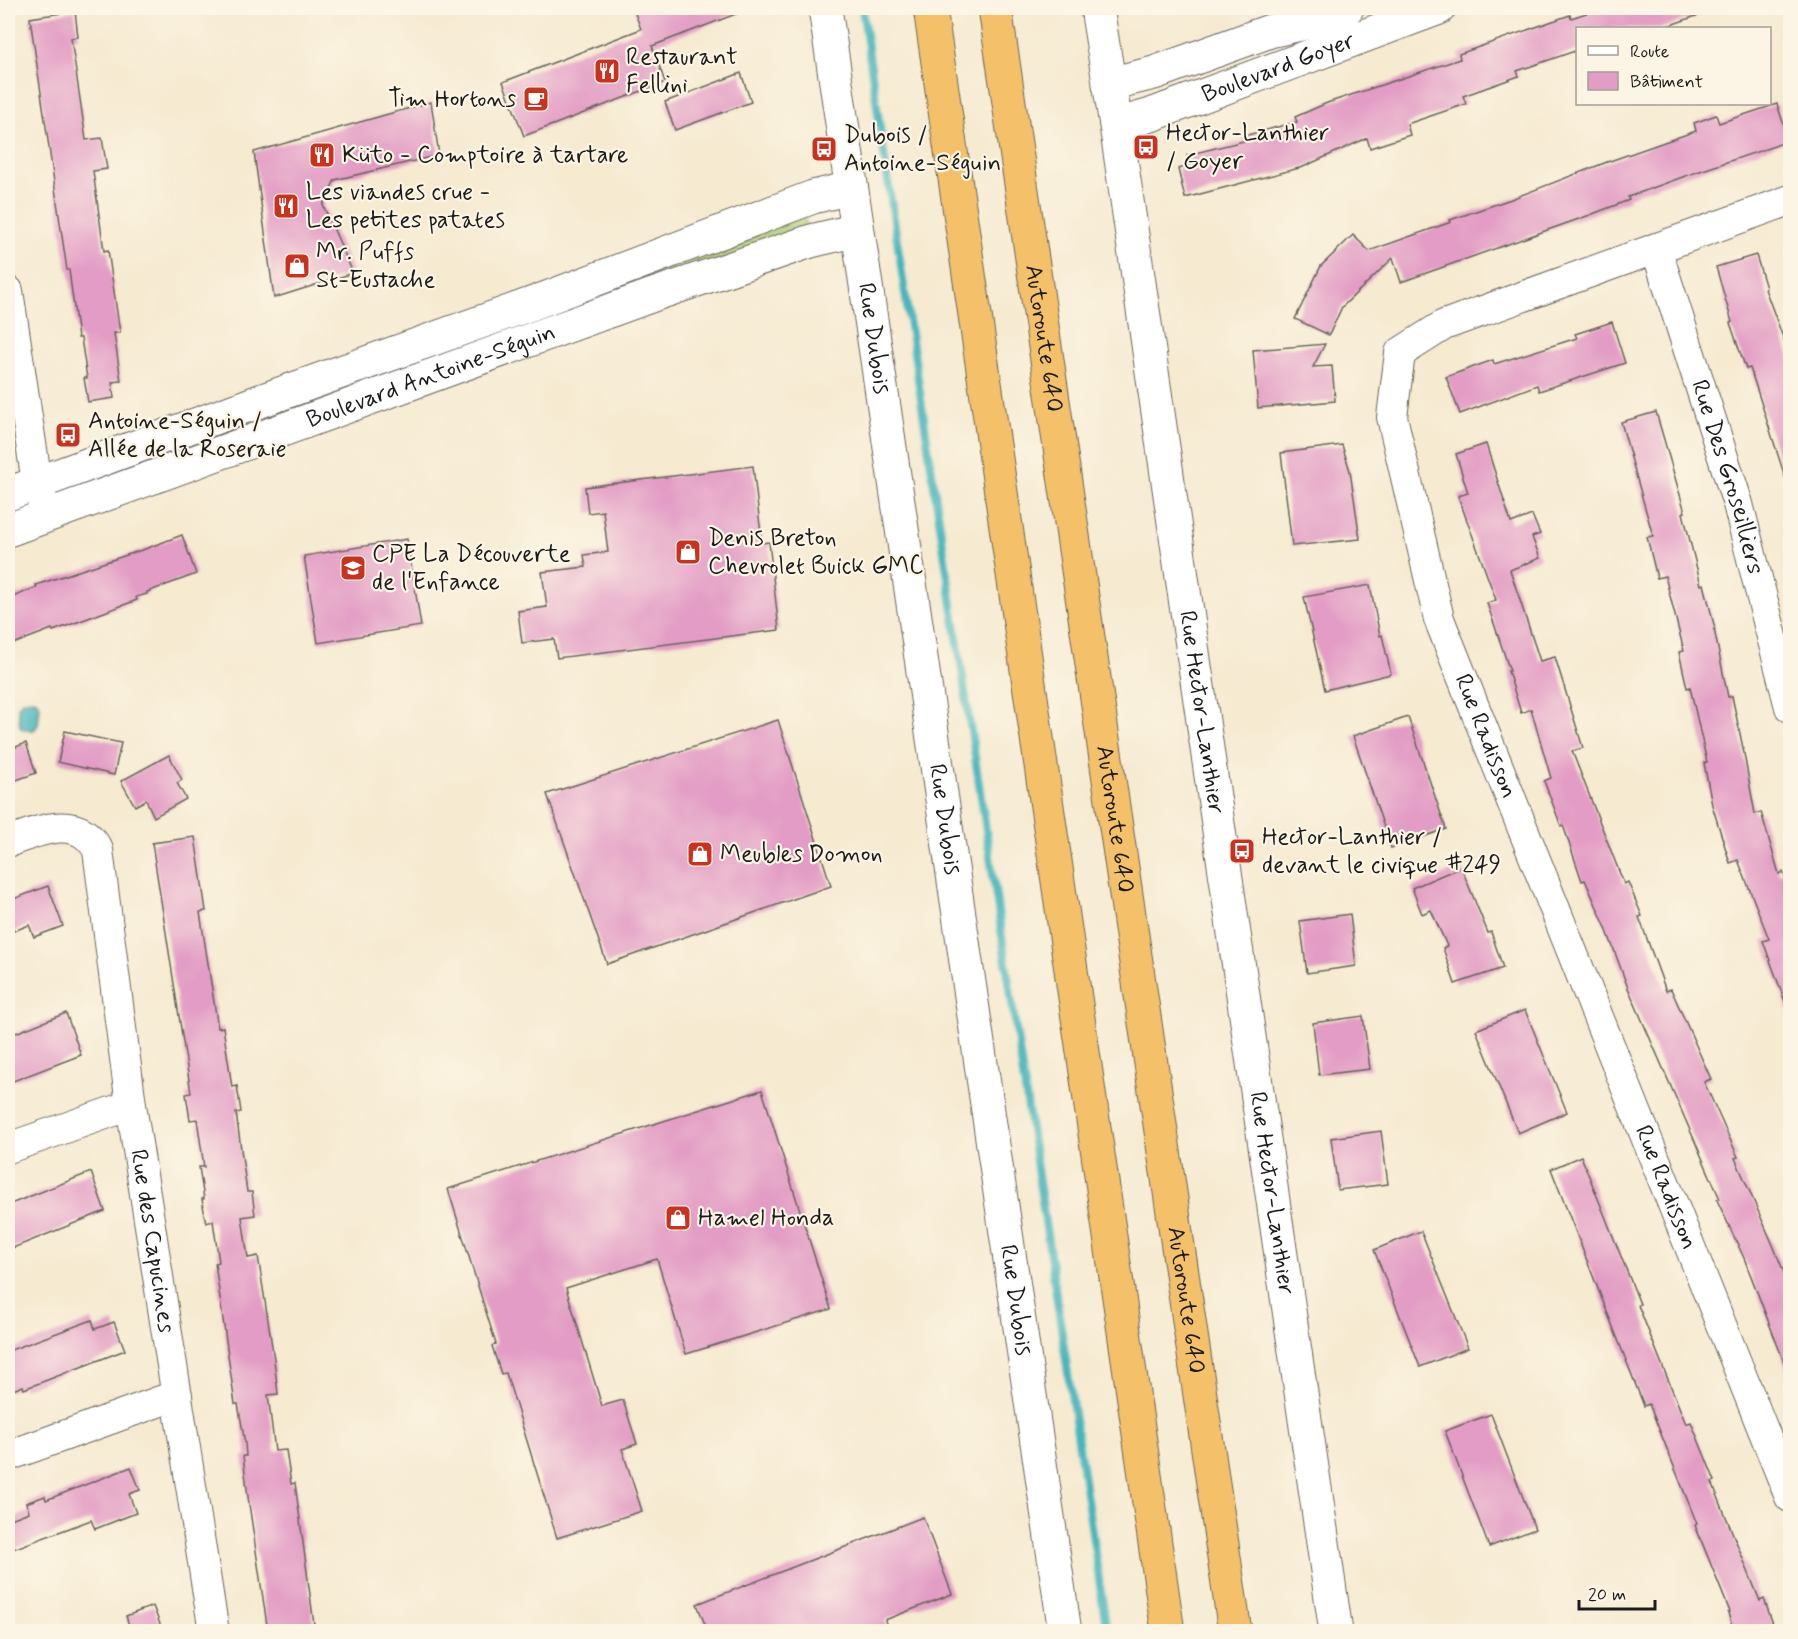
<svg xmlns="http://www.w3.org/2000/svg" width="1798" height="1639" viewBox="0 0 1798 1639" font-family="Mynerve,sans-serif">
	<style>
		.green { fill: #accc74; stroke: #647448; stroke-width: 1.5 }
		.water { fill: #46b6bc; stroke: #31696c; stroke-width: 1.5 }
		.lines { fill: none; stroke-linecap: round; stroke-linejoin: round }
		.stream { stroke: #46b6bc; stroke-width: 8 }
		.building { fill: #e39cc5 }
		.minor-casing { stroke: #68645b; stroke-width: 32 }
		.tertiary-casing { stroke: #68645b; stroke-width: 35 }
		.motorway-casing { stroke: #68645b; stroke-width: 35 }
		.minor { stroke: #fff; stroke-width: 30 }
		.tertiary { stroke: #fff; stroke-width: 33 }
		.motorway { stroke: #f4c16a; stroke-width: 33 }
		.labels { text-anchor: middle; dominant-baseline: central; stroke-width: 4.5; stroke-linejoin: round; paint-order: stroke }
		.poi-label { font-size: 24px; fill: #1c1c1c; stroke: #fcf5e5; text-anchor: start }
		.street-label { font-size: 24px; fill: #1c1c1c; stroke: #fcf5e5 }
	</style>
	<rect width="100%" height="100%" fill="#fcf5e5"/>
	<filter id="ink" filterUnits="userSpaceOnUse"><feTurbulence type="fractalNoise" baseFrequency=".0167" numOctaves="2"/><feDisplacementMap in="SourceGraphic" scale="12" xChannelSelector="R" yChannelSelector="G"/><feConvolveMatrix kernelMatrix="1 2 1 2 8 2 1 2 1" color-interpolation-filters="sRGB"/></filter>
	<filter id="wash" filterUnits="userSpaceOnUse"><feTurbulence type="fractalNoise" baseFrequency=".008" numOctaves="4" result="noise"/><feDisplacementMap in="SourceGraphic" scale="24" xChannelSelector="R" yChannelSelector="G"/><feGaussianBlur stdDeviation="1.35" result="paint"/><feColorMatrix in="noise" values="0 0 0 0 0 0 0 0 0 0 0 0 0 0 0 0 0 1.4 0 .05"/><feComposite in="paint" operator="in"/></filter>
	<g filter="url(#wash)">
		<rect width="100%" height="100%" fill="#f6ead1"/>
		<!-- green -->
		<path class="green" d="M803,215L808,229L575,313L571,300Z"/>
		<!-- water -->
		<path class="water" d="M35,699L40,706L38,725L34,730H24L20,727L18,707L23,700Z"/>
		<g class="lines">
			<!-- stream -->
			<path class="stream" d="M862,8L1107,1632"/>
		</g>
		<g id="blocks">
			<!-- building -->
			<g class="building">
				<path d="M633,8H748L749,9L652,46L665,82L524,136L503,82L641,29Z"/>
				<path d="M1602,8H1712L1713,10L1662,28H1578V50L1517,71L1519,76L1463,96L1466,104L1407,124L1410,135L1370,148L1367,138L1303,167L1185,198L1178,169L1189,166L1187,155L1244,141L1243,136L1297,122L1295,117L1327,103L1460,59L1459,54L1570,15L1571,18Z"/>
				<path d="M75,11L78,37L71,38L86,140L102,138L107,169L93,171L104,251L108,250L120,333H114L121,381L112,382L114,398L88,402L84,378H87L81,338H78L69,270H67L30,18Z"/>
				<path d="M741,73L751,102L675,130L665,102Z"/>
				<path d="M431,102L439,155L335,180L323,205L353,273L274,298L254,152Z"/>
				<path d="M1777,104L1789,141L1688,175L1628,197L1629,200L1590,215L1401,282L1393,258L1342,307L1329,335L1295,319L1321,266L1353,235L1369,251L1451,222L1450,220L1511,199L1607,162L1696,131L1694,123L1716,115L1719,123Z"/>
				<path d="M1756,255L1766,288L1765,289L1791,359V479L1786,480L1750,368L1746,369L1730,323L1732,322L1716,267Z"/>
				<path d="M1612,322L1625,363L1539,391L1537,385L1460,414L1446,377L1493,360L1494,364L1577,338L1575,334Z"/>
				<path d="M1325,344L1313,367L1332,366L1335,401L1258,408L1253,350Z"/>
				<path d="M1656,412L1685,512L1683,513L1701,585L1704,584L1715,629H1714L1728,697L1732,696L1743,748L1755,814L1761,812L1779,874L1783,872L1791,893V1010H1788L1763,941L1769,939L1738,860L1730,863L1712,805L1704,763L1707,762L1690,687L1687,688L1679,652L1684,651L1665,576L1657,578L1647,537L1653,536L1621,422Z"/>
				<path d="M1486,444L1511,523L1532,515L1540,534L1532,537L1540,558L1510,570L1540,661L1555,657L1583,748L1572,751L1624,884L1628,882L1642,916L1639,917L1666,991L1671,989L1711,1079L1704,1082L1738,1157L1735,1158L1773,1245L1791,1290V1375H1789L1744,1258L1717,1200L1720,1199L1628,988L1606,928L1585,880L1582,881L1563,825L1561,826L1544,781L1551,778L1531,709L1521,713L1508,671H1510L1487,603L1496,600L1458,496L1468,493L1456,454Z"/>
				<path d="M1342,445L1350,471L1360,539L1292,546L1281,453Z"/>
				<path d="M753,466L762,543L769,542L779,630L557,658L554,639L522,643L518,611L547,607L542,572L586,567L584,555L608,552L603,511L588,513L585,487Z"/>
				<path d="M182,535L196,574L147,592V594L136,597L137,600L53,631L52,629L8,646V599L37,587L36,585L145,549Z"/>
				<path d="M407,539L421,626L318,643L304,556Z"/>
				<path d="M1370,585L1380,636L1382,635L1391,674L1325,690L1304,597Z"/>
				<path d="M1408,717L1446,829L1391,848L1353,736Z"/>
				<path d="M778,720L831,886L607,964L547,794Z"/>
				<path d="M65,731L121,743L114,775L58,762Z"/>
				<path d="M26,743L36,773L8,783V750Z"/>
				<path d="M169,755L182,780L177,783L186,799L154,817L146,800L135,806L121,781Z"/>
				<path d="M195,837L206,911L200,912L218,1028L223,1027L232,1087L237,1086L241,1112L236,1113L247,1192H252L255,1215L242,1217L248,1258L258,1256L274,1359L278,1394L268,1395L275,1451L286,1450L291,1484L295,1483L315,1632H268L248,1497L243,1456H246L245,1443L238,1404H235L215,1263L219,1262L213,1221L206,1223L202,1199H204L199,1167H204L197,1119L190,1120L186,1094L191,1093L152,843Z"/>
				<path d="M1461,867L1488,933L1491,932L1503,968L1455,984L1443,948L1447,946L1431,910L1422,914L1412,888Z"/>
				<path d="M48,886L63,926L34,937L29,925L14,931L8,913V901Z"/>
				<path d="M1350,914L1356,966L1307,973L1300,921Z"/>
				<path d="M1525,1010L1567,1112L1518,1133L1476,1030Z"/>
				<path d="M66,1013L81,1055L8,1083V1036Z"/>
				<path d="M1363,1016L1370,1069L1319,1075L1313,1023Z"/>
				<path d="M762,1090L831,1309L686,1354L657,1259L566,1288L602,1406L623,1400L637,1444L622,1449L642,1511L557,1538L506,1373L501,1374L492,1346L496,1344L448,1189Z"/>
				<path d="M1381,1131L1388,1184L1338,1190L1331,1138Z"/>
				<path d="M1581,1156L1640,1304L1638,1305L1686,1424L1691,1422L1715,1481L1712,1482L1760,1601L1764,1599L1776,1632H1734L1728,1613L1730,1612L1695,1525L1697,1524L1649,1404L1644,1406L1551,1169Z"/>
				<path d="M91,1172L105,1211L8,1250V1205Z"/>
				<path d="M1421,1231L1468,1348L1420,1367L1374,1250Z"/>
				<path d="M92,1320L95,1329L114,1322L125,1350L24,1389L23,1386L8,1392V1351Z"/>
				<path d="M1491,1414L1535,1529L1489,1547L1445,1431Z"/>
				<path d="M131,1467L140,1490L129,1494L136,1513L95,1529L91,1520L8,1551V1520L29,1512L26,1503L45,1496L46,1500Z"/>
				<path d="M923,1517L952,1594L885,1620L889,1632H708L697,1604Z"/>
				<path d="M153,1606L163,1632H131L126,1616Z"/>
			</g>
		</g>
	</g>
	<g filter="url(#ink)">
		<use href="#blocks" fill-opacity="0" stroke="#68645b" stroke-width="1.5"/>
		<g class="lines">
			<!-- minor casing -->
			<g class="minor-casing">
				<g id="minor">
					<path id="s1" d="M1790,200L1444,325L1400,353L1392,417L1439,619L1790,1497"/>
					<path id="s2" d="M1656,248L1738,504L1790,707"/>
					<path d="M8,291L37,483L44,506"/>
					<path id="s3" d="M8,842C38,831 78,812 98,850L131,1105L214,1632"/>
					<path d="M8,1148L131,1105"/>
					<path d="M8,1456L177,1395"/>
				</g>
			</g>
			<!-- tertiary casing -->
			<g class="tertiary-casing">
				<g id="tertiary">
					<path id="s4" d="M825,8L1065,1632"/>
					<path id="s5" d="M1097,8L1116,125L1336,1632"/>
					<path d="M1109,84L1154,73L1270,31L1306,23L1347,8"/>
					<path id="s6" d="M1116,125L1151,115L1439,8"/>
					<path d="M8,494L263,400L531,304L813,197L851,188"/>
					<path id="s7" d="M8,530L653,295L811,241L857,230"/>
				</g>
			</g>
			<!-- motorway casing -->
			<g class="motorway-casing">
				<g id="motorway">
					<path d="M930,8L1168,1632"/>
					<path id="s8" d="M995,8L1235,1632"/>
				</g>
			</g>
			<!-- minor -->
			<use href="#minor" class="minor"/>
			<!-- tertiary -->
			<use href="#tertiary" class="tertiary"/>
			<!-- motorway -->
			<use href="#motorway" class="motorway"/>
		</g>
	</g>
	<!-- icons -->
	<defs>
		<g id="restaurant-square" transform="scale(1.35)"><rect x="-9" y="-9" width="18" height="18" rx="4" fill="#c8321e" stroke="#fcf5e5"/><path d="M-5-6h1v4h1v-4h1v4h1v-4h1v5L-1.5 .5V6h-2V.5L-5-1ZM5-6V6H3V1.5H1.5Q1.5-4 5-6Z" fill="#fff"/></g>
		<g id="cafe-square" transform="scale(1.35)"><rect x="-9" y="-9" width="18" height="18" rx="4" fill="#c8321e" stroke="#fcf5e5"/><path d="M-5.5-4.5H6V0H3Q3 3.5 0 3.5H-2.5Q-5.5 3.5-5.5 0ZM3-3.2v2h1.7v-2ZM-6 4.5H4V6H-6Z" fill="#fff"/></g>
		<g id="bus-square" transform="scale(1.35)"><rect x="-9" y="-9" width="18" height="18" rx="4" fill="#c8321e" stroke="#fcf5e5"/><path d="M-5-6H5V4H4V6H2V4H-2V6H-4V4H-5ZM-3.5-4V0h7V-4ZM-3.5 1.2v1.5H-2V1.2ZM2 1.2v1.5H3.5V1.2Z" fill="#fff"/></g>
		<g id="shop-square" transform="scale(1.35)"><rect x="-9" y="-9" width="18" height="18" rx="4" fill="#c8321e" stroke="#fcf5e5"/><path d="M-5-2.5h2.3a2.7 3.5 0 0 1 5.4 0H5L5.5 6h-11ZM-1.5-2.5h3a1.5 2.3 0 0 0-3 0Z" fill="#fff"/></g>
		<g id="school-square" transform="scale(1.35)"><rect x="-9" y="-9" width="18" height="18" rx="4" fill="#c8321e" stroke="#fcf5e5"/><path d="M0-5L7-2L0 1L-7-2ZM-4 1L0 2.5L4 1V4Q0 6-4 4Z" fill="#fff"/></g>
	</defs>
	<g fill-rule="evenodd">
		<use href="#restaurant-square" x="607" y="71"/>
		<use href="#cafe-square" x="536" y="99"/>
		<use href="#bus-square" x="1146" y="147"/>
		<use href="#bus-square" x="824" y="149"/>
		<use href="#restaurant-square" x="322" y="155"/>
		<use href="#restaurant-square" x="286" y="206"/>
		<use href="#shop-square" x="297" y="266"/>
		<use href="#bus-square" x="68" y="435"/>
		<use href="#shop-square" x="688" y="552"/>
		<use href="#school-square" x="353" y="568"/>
		<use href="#bus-square" x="1242" y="851"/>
		<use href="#shop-square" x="700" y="854"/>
		<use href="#shop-square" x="678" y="1218"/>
	</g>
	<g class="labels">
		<!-- poi labels -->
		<g class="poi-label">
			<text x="626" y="57">Restaurant<tspan x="626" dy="28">Fellini</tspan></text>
			<text x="516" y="99" text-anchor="end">Tim Hortons</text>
			<text x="1166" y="133">Hector-Lanthier<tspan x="1166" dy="28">/ Goyer</tspan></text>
			<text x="844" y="135">Dubois /<tspan x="844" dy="28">Antoine-Séguin</tspan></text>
			<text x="342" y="155">Küto - Comptoire à tartare</text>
			<text x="306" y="192">Les viandes crue -<tspan x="306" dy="28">Les petites patates</tspan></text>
			<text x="316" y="252">Mr. Puffs<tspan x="316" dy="28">St-Eustache</tspan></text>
			<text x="88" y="421">Antoine-Séguin /<tspan x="88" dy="28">Allée de la Roseraie</tspan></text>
			<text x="708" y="538">Denis Breton<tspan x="708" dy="28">Chevrolet Buick GMC</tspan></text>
			<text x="372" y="554">CPE La Découverte<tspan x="372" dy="28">de l'Enfance</tspan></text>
			<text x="1262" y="837">Hector-Lanthier /<tspan x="1262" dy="28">devant le civique #249</tspan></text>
			<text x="720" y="854">Meubles Domon</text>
			<text x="698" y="1218">Hamel Honda</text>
		</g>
		<!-- street labels -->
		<g class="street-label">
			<text stroke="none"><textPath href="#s6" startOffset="172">Boulevard Goyer</textPath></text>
			<text stroke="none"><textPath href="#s4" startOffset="334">Rue Dubois</textPath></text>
			<text stroke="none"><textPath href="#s8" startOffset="334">Autoroute 640</textPath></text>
			<text stroke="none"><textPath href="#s7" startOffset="450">Boulevard Antoine-Séguin</textPath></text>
			<text stroke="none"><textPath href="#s2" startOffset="240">Rue Des Groseilliers</textPath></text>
			<text stroke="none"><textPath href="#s5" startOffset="712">Rue Hector-Lanthier</textPath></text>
			<text stroke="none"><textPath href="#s1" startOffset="818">Rue Radisson</textPath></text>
			<text stroke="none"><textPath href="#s4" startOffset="820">Rue Dubois</textPath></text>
			<text stroke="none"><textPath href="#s8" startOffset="820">Autoroute 640</textPath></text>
			<text stroke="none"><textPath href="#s1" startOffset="1304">Rue Radisson</textPath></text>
			<text stroke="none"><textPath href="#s5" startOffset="1198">Rue Hector-Lanthier</textPath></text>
			<text stroke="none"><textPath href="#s3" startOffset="496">Rue des Capucines</textPath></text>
			<text stroke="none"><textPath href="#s4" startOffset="1306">Rue Dubois</textPath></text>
			<text stroke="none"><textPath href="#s8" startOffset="1306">Autoroute 640</textPath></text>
		</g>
	</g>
	<!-- margin -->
	<rect width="1798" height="1639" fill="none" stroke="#fcf5e5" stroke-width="30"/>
	<!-- legend -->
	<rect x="1576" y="27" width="195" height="78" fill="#fcf5e5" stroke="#a29e95" stroke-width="1.5"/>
	<rect x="1588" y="46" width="30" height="9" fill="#ffffff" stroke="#a29e95" stroke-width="1.5"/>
	<text x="1630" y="57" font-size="18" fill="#1c1c1c">Route</text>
	<rect x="1588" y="72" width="30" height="18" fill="#e39cc5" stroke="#a29e95" stroke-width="1.5"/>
	<text x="1630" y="87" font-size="18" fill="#1c1c1c">Bâtiment</text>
	<!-- scale -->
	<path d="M1579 1600v9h76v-9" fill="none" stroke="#1c1c1c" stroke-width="3"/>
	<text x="1588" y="1600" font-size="18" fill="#1c1c1c" stroke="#fcf5e5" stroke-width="4.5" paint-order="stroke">20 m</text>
</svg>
